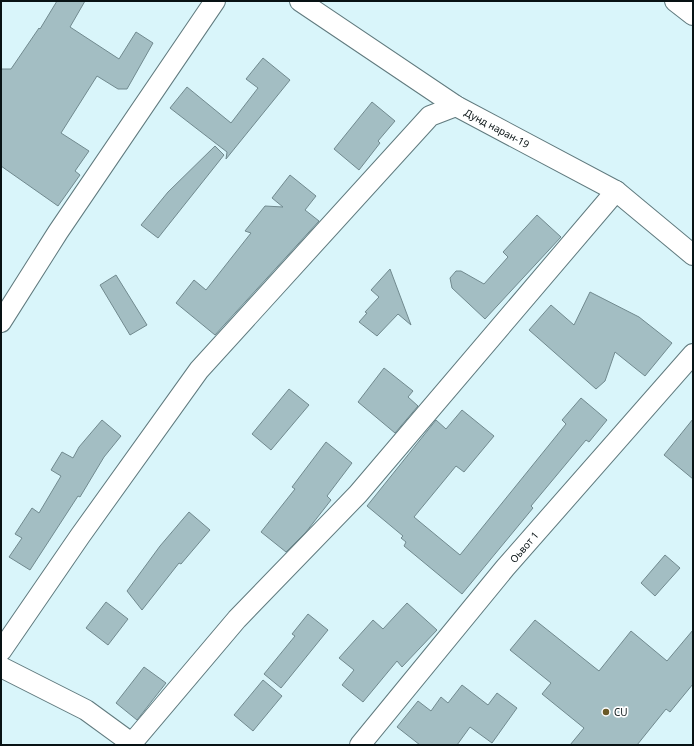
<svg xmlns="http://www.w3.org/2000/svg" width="694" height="746" viewBox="0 0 694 746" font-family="'Noto Sans',sans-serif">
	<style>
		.building { fill: #a3bec3; stroke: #718a8f }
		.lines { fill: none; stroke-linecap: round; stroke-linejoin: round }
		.street-casing { stroke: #607a7e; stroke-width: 22 }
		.street { stroke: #fff; stroke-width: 20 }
		.poi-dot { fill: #6a5927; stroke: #fff; stroke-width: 1.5 }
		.labels { text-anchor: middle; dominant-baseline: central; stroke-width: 3.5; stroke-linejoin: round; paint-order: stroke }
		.street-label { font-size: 10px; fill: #081214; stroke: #fff }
		.poi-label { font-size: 10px; fill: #081214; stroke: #fff; text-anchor: start }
	</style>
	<rect width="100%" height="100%" fill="#d9f5fa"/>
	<!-- building -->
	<g class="building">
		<path d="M57,1H85L70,27L119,59L136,32L153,43L127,89H118L97,76L61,133L89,151L75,171L80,175L58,206L1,166V69H11L39,28L40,29Z"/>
		<path d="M263,58L290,80L226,159L227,152L170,108L187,87L231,123L258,88L246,79Z"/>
		<path d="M372,102L395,121L378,141L380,143L359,170L334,149Z"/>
		<path d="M215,146L224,155L158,238L141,225L168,192Z"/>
		<path d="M290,175L316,196L305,210L319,221L215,335L176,303L194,280L206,290L251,233L245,231L265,206L283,207L272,198Z"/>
		<path d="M537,215L561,237L485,319L452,288L450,278L456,271H461L484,284L508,257L503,252Z"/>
		<path d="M390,269L411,325L398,314L377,336L359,322L367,313L365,312L379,297L371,290Z"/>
		<path d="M116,275L147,325L130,335L100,285Z"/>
		<path d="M590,292L639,317L672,343L645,376L615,352L605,381L596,389L529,330L551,305L574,325Z"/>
		<path d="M384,368L413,391L408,397L418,406L395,433L358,402Z"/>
		<path d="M289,389L309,405L271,450L252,434Z"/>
		<path d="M581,398L607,420L589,442L586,440L531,506L533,508L462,594L404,546L406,542L401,538L403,536L367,506L436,420L446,429L462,410L494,436L464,472L456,466L414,517L460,555L566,424L562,420Z"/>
		<path d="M693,419V479L664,455Z"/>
		<path d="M102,420L121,436L104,457L80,497L78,496L30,570L9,557L22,538L15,534L32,508L39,513L61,476L51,470L62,452L73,458L79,447Z"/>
		<path d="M326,442L352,463L327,496L331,500L306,532L286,552L261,532L295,489L292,487Z"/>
		<path d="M189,512L210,530L181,564L179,563L142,610L127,591L160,546Z"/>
		<path d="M665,555L680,568L655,596L641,583Z"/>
		<path d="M106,602L128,619L108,645L86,628Z"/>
		<path d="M407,603L437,630L402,667L397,661L363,702L342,685L354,670L339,658L373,620L383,629Z"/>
		<path d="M308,614L328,630L281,688L264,674L295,636L292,634Z"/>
		<path d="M535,620L599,671L631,631L667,661L693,630V684L670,712L666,709L637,745H570L584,728L542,694L551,683L510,650Z"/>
		<path d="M144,667L166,683L137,720L116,703Z"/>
		<path d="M263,680L282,696L253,731L234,715Z"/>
		<path d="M462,685L488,705L497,693L517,708L492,743L470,727L457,745H420L397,727L418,701L431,711L441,697L448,703Z"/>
	</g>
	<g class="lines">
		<!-- street casing -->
		<g class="street-casing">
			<g id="street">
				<path d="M300,1L456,106L616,191L693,255"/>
				<path d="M675,1L693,15"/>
				<path d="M1,322L58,232L215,1"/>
				<path d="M1,651L80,536L199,370L430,116L456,106"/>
				<path d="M1,667L86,710L134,745"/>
				<path d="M132,743L237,619L358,494L616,191"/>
				<path d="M360,745L505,568L693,354"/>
			</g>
		</g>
		<!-- street -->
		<use href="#street" class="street"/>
	</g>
	<!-- markers -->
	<circle class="poi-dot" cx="606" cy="712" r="4"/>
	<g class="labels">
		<!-- street labels -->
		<g class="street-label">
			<text transform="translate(497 128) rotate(28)">Дунд наран-19</text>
			<text transform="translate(524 547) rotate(-49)">Оьвот 1</text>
		</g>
		<!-- poi labels -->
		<g class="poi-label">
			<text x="614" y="712">CU</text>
		</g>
	</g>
	<!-- border -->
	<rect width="694" height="746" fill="none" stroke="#081214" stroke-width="4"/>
</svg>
